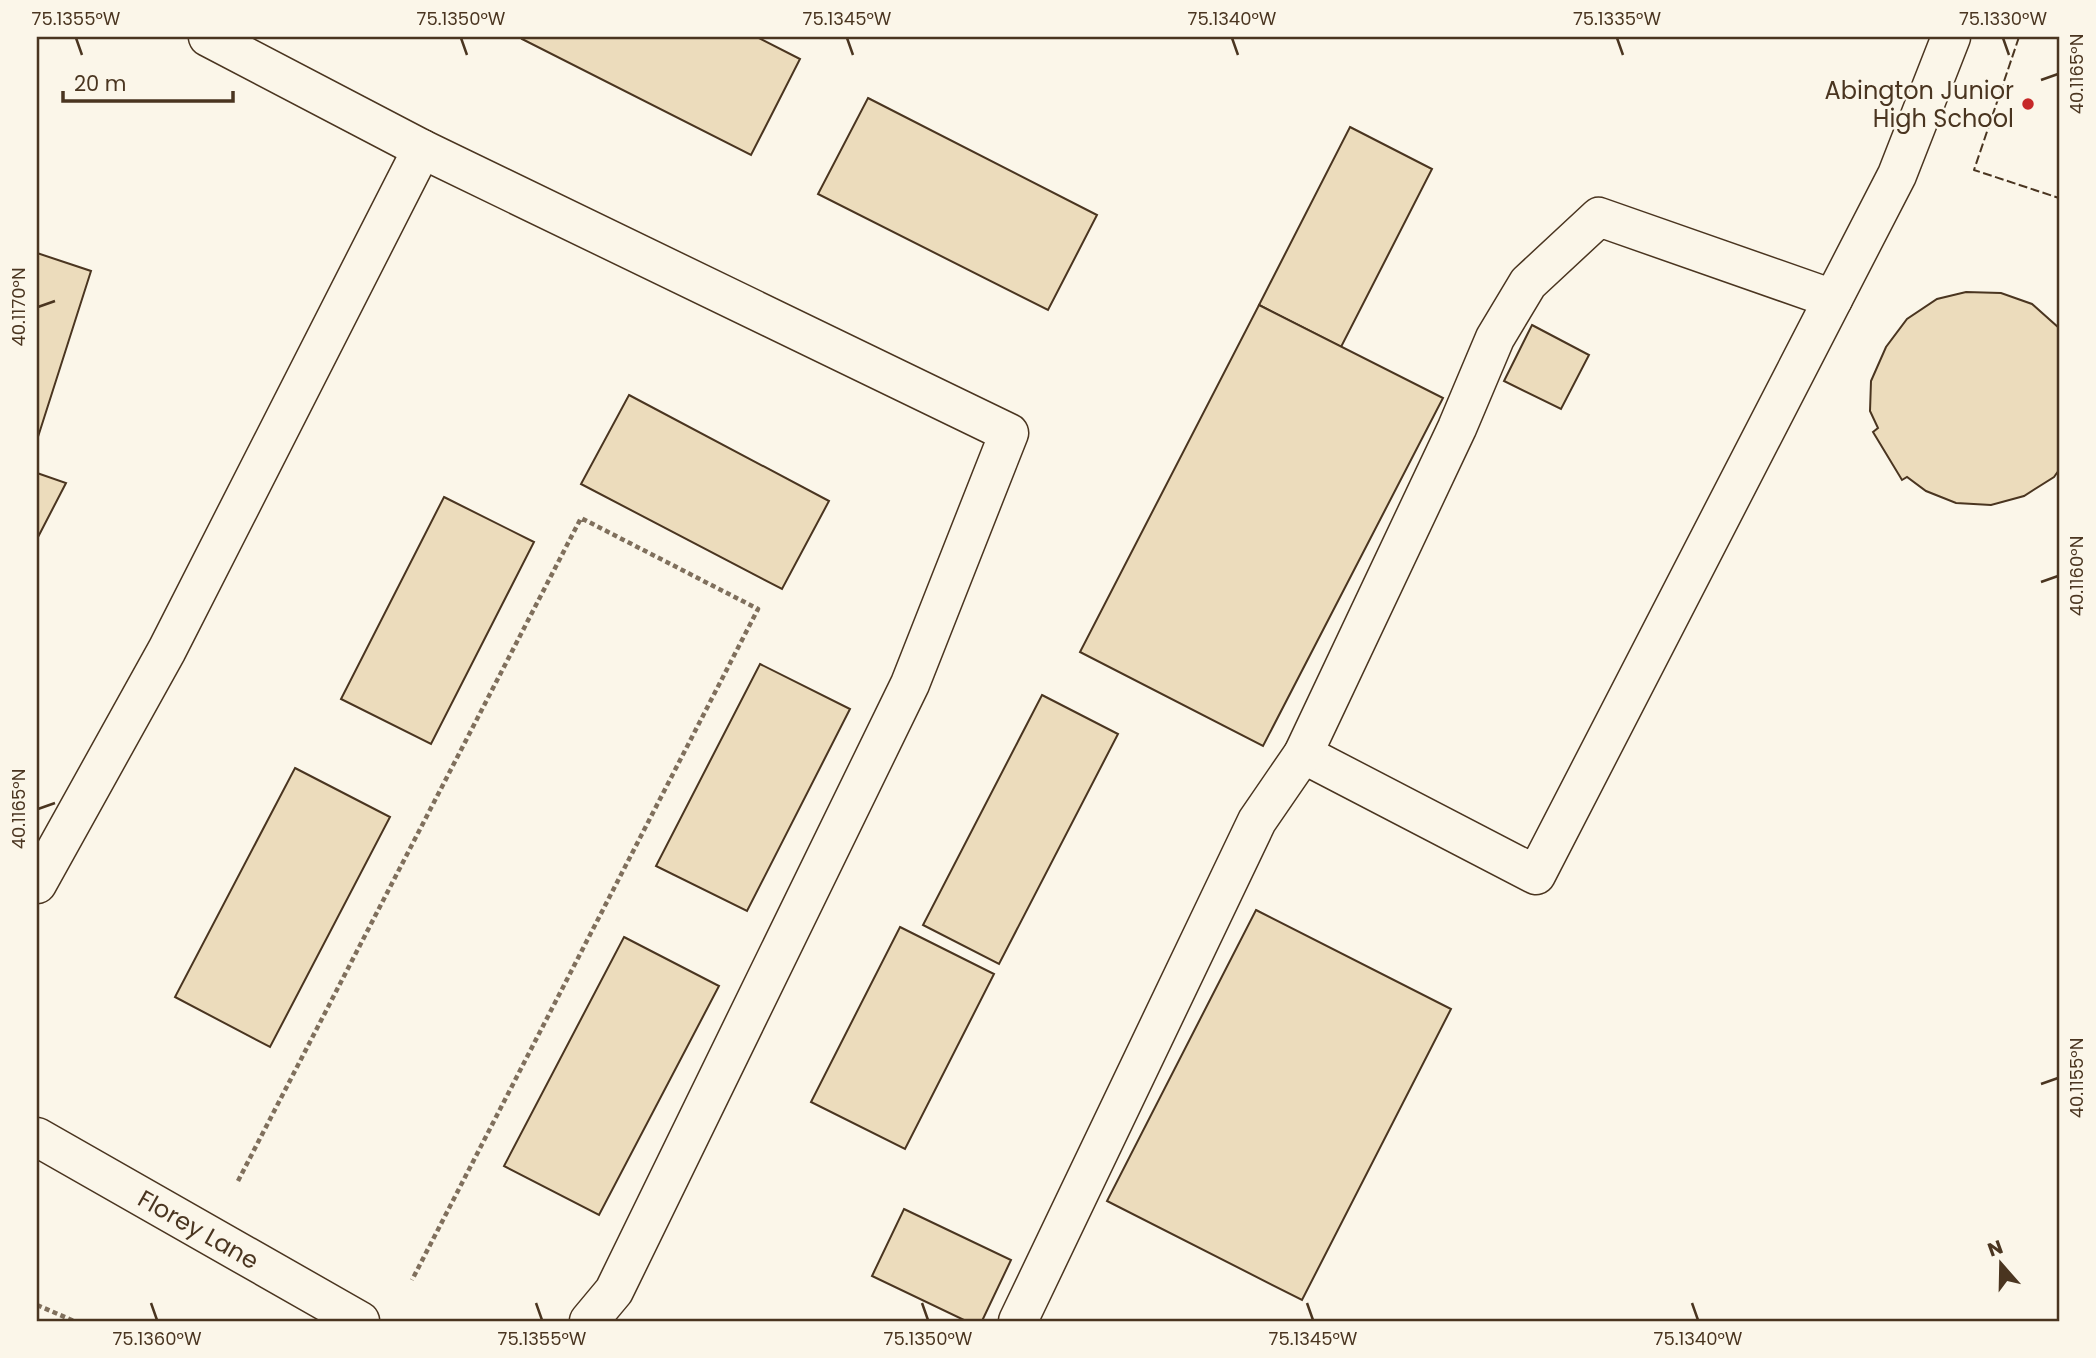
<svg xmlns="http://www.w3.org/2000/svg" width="2096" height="1358" viewBox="0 0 2096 1358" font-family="Poppins,sans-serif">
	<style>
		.building { fill: #ecdcbc; stroke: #4a3520; stroke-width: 2 }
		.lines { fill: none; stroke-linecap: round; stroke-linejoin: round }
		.minor-casing { stroke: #4a3520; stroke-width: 41 }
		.path { stroke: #7f6f5c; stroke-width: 4.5; stroke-dasharray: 5 3.5; stroke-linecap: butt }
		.minor { stroke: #fbf6e9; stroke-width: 38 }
		.fence { stroke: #4a3520; stroke-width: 2; stroke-dasharray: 9 3.5; stroke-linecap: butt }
		.ticks { fill: none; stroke: #4a3520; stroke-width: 2.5 }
		.poi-dot { fill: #c62828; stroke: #fbf6e9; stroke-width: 2.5 }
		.labels { text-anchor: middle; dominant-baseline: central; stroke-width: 5; stroke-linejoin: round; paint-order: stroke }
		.poi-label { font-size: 24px; fill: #4a3520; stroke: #fbf6e9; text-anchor: end }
		.street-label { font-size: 24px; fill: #4a3520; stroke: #fbf6e9 }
		.neatline { fill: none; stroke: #4a3520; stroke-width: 2.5 }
		.ticks-label { font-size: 18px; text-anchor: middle; fill: #4a3520 }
	</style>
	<rect width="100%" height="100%" fill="#fbf6e9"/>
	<!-- building -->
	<g class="building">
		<path d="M523,37H757L800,59L751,155L522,39Z"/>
		<path d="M868,98L1097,215L1048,310L818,194Z"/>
		<path d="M1350,127L1432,169L1341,347L1259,305Z"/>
		<path d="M37,253L91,271L37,440Z"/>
		<path d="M1966,292L2001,293L2032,304L2059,328V470L2054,477L2024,496L1991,505L1956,503L1926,491L1907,477L1902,480L1873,432L1878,428L1870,411L1871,381L1886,347L1907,319L1937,299Z"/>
		<path d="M1259,305L1443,398L1263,746L1080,652Z"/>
		<path d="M1532,325L1589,355L1561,409L1504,381Z"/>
		<path d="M629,395L829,501L782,589L581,484Z"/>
		<path d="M37,473L66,483L37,539Z"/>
		<path d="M444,497L534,542L431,744L341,699Z"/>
		<path d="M760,664L850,709L747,911L656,866Z"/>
		<path d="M1042,695L1118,734L999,964L923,925Z"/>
		<path d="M295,768L390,817L270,1047L175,997Z"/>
		<path d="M1256,910L1451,1009L1302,1300L1107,1201Z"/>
		<path d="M900,927L994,974L905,1149L811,1102Z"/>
		<path d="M624,937L719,986L599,1215L504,1166Z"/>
		<path d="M904,1209L1011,1260L982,1321H966L872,1276Z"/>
	</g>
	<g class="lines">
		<!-- minor casing -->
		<g class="minor-casing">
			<g id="minor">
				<path d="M208,37L422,149"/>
				<path d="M1303,754L1536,875L1897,175L1951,37"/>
				<path d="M37,884L167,650L422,149L1009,433L910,684L614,1291L589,1321"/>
				<path id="s1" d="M37,1137L360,1321"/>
				<path d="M1018,1321L1257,821L1303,754L1457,428L1495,338L1528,283L1599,217L1833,299"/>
			</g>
		</g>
		<!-- path -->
		<g class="path">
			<path d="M238,1181L581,518L758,609L412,1280"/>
			<path d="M37,1305L74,1321"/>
		</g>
		<!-- minor -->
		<use href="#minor" class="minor"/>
		<!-- fence -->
		<path class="fence" d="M2019,37L1974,170L2059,198"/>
	</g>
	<!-- ticks -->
	<path class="ticks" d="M76,38L82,55M461,38L467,55M847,38L853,55M1232,38L1238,55M1617,38L1623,55M2003,38L2009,55M2041,80L2058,74M38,307L55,301M2041,582L2058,576M38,809L55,803M2041,1084L2058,1078M151,1303L157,1320M536,1303L542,1320M922,1303L928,1320M1307,1303L1313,1320M1692,1303L1698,1320"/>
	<!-- markers -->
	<circle class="poi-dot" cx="2028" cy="104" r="7"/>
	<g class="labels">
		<!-- poi labels -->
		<g class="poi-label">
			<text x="2014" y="90">Abington Junior<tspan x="2014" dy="28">High School</tspan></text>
		</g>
		<!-- street labels -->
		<g class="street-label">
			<text stroke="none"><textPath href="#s1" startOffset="186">Florey Lane</textPath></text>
		</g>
	</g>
	<!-- border -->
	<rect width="2096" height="1358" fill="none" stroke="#fbf6e9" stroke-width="77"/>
	<!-- north arrow -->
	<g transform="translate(2001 1264) rotate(340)" stroke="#fbf6e9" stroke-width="5" paint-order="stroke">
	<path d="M0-5L12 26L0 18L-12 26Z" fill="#4a3520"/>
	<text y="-10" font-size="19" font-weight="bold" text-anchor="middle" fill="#4a3520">N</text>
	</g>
	<!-- scale -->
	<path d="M63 91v10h170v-10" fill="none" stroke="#4a3520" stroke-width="3.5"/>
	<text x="74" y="91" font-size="21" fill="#4a3520" stroke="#fbf6e9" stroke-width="5" paint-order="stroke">20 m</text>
	<rect x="38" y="38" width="2020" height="1282" class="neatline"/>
	<g class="ticks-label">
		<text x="76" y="25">75.1355°W</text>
		<text x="461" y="25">75.1350°W</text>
		<text x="847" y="25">75.1345°W</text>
		<text x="1232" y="25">75.1340°W</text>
		<text x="1617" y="25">75.1335°W</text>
		<text x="2003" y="25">75.1330°W</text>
		<text transform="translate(2077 74) rotate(-90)" y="6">40.1165°N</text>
		<text transform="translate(19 307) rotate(-90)" y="6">40.1170°N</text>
		<text transform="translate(2077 576) rotate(-90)" y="6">40.1160°N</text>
		<text transform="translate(19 809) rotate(-90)" y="6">40.1165°N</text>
		<text transform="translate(2077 1078) rotate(-90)" y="6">40.1155°N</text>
		<text x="157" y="1345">75.1360°W</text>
		<text x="542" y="1345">75.1355°W</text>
		<text x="928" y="1345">75.1350°W</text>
		<text x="1313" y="1345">75.1345°W</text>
		<text x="1698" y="1345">75.1340°W</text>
	</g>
</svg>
